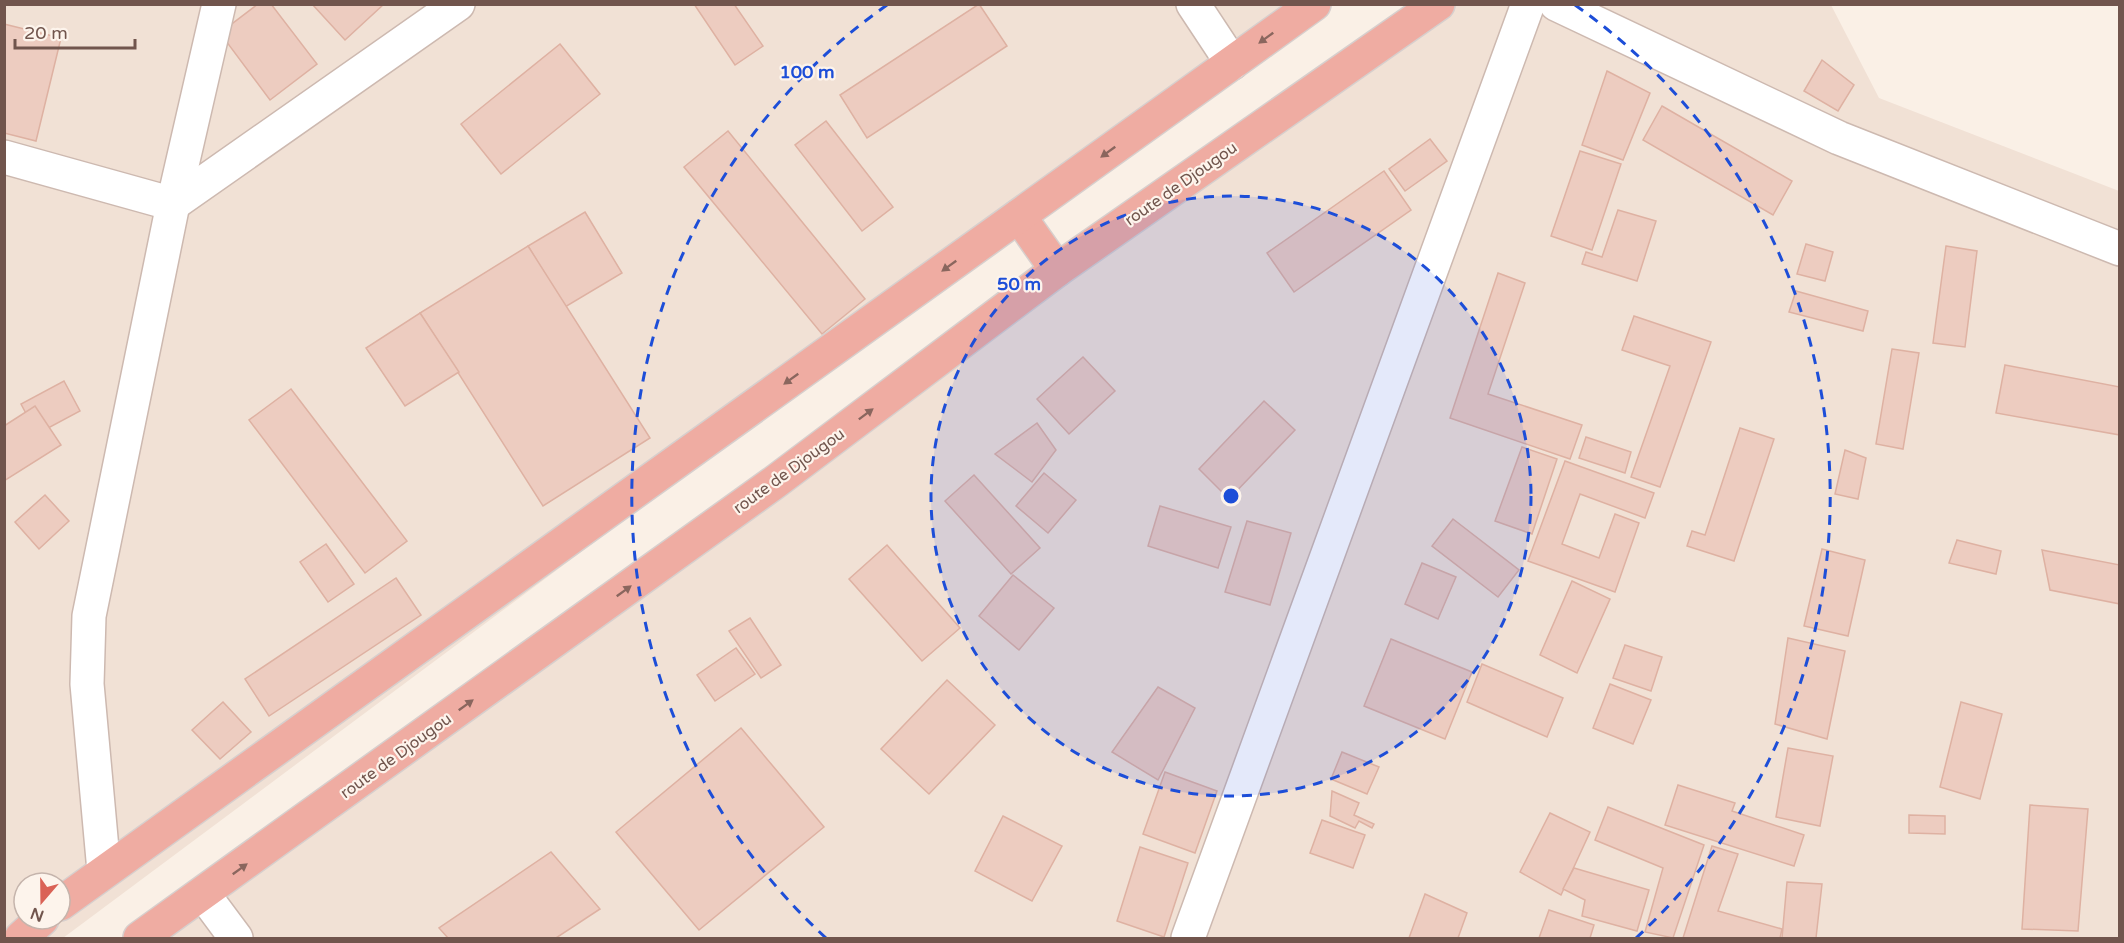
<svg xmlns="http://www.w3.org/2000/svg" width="2124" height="943" viewBox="0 0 2124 943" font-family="'Varela Round',sans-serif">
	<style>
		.residential { fill: #f1e1d5; fill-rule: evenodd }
		.building { fill: #edccc0; stroke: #deb1a2; stroke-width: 1.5 }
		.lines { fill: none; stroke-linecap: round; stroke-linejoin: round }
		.minor-casing { stroke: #cdb9b0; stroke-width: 36 }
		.highway-casing { stroke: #d7cfcd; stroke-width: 36 }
		.minor { stroke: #fff; stroke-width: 33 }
		.highway { stroke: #efaca2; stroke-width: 33 }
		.oneway { fill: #8a665e }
		.ring { fill: none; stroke: #1d4ed8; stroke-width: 3; stroke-dasharray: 10 8 }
		.labels { text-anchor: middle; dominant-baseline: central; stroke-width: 4.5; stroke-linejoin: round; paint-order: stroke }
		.street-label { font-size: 16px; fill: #71554d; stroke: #fdf4ec }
		.centre { fill: #1d4ed8; stroke: #fdf4ec; stroke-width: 3 }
		.ring-label { font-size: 18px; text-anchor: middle; font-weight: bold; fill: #1d4ed8; stroke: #fdf4ec; stroke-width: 4.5; stroke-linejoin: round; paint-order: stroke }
	</style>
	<rect width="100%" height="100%" fill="#faf0e6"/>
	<!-- residential -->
	<g class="residential">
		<path d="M5,5H1315L63,938H5ZM24,883H60V919H24Z"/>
		<path d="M1437,5H1831L1879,98L2119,191V938H164Z"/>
	</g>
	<!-- building -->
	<g class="building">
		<path d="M258,4H271L317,64L270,100L220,33Z"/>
		<path d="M312,4H384L345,40Z"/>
		<path d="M694,4H734L763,46L735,65Z"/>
		<path d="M979,4L1007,46L867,138L840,95Z"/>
		<path d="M4,24L61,38L36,141L4,133Z"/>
		<path d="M560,44L600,94L501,174L461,124Z"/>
		<path d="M1822,60L1854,85L1838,111L1804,91Z"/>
		<path d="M1607,71L1650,93L1623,160L1582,145Z"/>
		<path d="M1662,106L1792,181L1773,215L1643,140Z"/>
		<path d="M826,121L893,207L862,231L795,145Z"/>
		<path d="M728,131L865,299L822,334L684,167Z"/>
		<path d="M1430,139L1447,161L1405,191L1389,169Z"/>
		<path d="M1580,151L1621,164L1592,250L1551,236Z"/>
		<path d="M1384,171L1411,210L1294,292L1267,253Z"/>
		<path d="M1618,210L1656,221L1637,281L1582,264L1586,252L1602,257Z"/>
		<path d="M585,212L622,273L565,307L528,246Z"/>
		<path d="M1806,244L1833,252L1825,281L1797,274Z"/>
		<path d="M528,246L650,438L543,506L420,313Z"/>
		<path d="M1946,246L1977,251L1965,347L1933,343Z"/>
		<path d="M1498,273L1525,283L1488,394L1582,425L1570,459L1450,418Z"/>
		<path d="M1796,291L1868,311L1863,331L1789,312Z"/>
		<path d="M420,313L459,372L405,406L366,348Z"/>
		<path d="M1634,316L1711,342L1660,487L1631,477L1670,366L1622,350Z"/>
		<path d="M1892,349L1919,353L1903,449L1876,444Z"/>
		<path d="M1083,357L1115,391L1069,434L1037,399Z"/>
		<path d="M2005,365L2120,387V435L1996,413Z"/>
		<path d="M64,381L80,411L37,434L21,404Z"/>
		<path d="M291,389L407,541L365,573L249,420Z"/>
		<path d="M1264,401L1295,430L1229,499L1199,469Z"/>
		<path d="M35,406L61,445L4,481V426Z"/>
		<path d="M1037,423L1056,450L1032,482L995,454Z"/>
		<path d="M1740,428L1774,439L1734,561L1687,546L1692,531L1705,535Z"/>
		<path d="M1586,437L1631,452L1625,473L1579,458Z"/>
		<path d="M1522,447L1557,459L1532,534L1495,521Z"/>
		<path d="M1845,450L1866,458L1858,499L1835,494Z"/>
		<path d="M1565,461L1654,493L1645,518L1580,494L1562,544L1599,558L1615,514L1639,523L1615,592L1528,561Z"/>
		<path d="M1044,473L1076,500L1048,533L1016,506Z"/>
		<path d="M974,475L1040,548L1011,574L945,501Z"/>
		<path d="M45,495L69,521L39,549L15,522Z"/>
		<path d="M1160,506L1231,527L1218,568L1148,546Z"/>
		<path d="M1453,519L1519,570L1498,597L1432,546Z"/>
		<path d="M1247,521L1291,533L1270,605L1225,592Z"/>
		<path d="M1957,540L2001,551L1996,574L1949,563Z"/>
		<path d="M326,544L354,584L328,602L300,562Z"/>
		<path d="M887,545L960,628L922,661L849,579Z"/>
		<path d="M1822,549L1865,560L1848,636L1804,626Z"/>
		<path d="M2042,550L2120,565V604L2050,590Z"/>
		<path d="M1422,563L1456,577L1438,619L1405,604Z"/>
		<path d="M1013,575L1054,608L1019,650L979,616Z"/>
		<path d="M396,578L421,615L269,716L245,679Z"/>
		<path d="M1572,581L1610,599L1577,673L1540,655Z"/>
		<path d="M750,618L781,665L761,678L729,631Z"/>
		<path d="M1788,638L1845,651L1827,739L1775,724Z"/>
		<path d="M1391,639L1472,672L1445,739L1364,706Z"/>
		<path d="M1625,645L1662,657L1651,691L1613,678Z"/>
		<path d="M736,648L755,674L715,701L697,675Z"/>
		<path d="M1482,664L1563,698L1547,737L1467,702Z"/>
		<path d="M947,680L995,725L929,794L881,749Z"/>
		<path d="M1610,684L1651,700L1633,744L1593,728Z"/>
		<path d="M1158,687L1195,708L1158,780L1112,752Z"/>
		<path d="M223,702L251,732L220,759L192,730Z"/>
		<path d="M1961,702L2002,714L1980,799L1940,787Z"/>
		<path d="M741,728L824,827L699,930L616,832Z"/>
		<path d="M1788,748L1833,756L1820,826L1776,817Z"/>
		<path d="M1342,752L1379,767L1367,794L1331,779Z"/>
		<path d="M1165,772L1217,791L1195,853L1143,834Z"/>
		<path d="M1678,785L1735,803L1732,811L1804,835L1794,866L1665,825Z"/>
		<path d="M1332,791L1359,803L1354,815L1374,824L1372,828L1359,821L1355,828L1330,816Z"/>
		<path d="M2030,805L2088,809L2078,931L2022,929Z"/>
		<path d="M1608,807L1704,845L1673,938L1645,932L1663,868L1595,840Z"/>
		<path d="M1550,813L1590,832L1561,895L1520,872Z"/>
		<path d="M1909,815L1945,816V834L1909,833Z"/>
		<path d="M1003,816L1062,846L1032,901L975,871Z"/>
		<path d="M1322,820L1365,835L1353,868L1310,853Z"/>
		<path d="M1712,846L1738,854L1718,911L1782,929L1780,938H1683Z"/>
		<path d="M1140,847L1188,863L1164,937L1117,921Z"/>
		<path d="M551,852L600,909L556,938H448L439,928Z"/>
		<path d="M1574,868L1649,890L1637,931L1582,916L1585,900L1563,889Z"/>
		<path d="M1787,882L1822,884L1816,938H1782Z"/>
		<path d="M1425,894L1467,913L1458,938H1409Z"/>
		<path d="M1549,910L1594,925L1590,938H1539Z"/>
	</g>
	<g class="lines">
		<!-- minor casing -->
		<g class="minor-casing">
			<g id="minor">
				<path d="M1193,4L1232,63"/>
				<path d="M1556,4L1839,138L2120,249"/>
				<path d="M4,157L173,204L458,4"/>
				<path d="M104,871L87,684L89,616L173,204L219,4"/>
				<path d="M204,895L236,938"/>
				<path d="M1188,938L1528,4"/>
			</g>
		</g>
		<!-- highway casing -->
		<g class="highway-casing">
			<g id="highway">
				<path d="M1019,216L1057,270"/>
				<path d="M60,904L1314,4"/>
				<path d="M21,938L42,919"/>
				<path d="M140,938L775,482L1057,270L1438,4"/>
			</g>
		</g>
		<!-- minor -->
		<use href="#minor" class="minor"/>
		<!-- highway -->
		<use href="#highway" class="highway"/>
	</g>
	<!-- one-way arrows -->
	<defs><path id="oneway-solid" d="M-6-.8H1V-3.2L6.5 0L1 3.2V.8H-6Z" transform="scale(1.5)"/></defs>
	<g class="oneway">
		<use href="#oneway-solid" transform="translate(1266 38) rotate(144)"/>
		<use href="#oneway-solid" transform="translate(1108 152) rotate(144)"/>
		<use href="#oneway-solid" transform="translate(949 266) rotate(144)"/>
		<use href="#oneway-solid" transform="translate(791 379) rotate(144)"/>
		<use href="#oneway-solid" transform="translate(866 414) rotate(-37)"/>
		<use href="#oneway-solid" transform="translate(624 591) rotate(-36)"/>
		<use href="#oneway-solid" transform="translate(466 705) rotate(-36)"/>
		<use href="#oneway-solid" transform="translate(240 869) rotate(-36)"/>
	</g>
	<!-- distance rings -->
	<circle cx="1231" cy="496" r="300" fill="#1d4ed8" fill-opacity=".12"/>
	<g class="ring">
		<circle cx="1231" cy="496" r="300"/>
		<path d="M826 938A600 600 0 0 1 887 5M1575 5A600 600 0 0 1 1636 938"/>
	</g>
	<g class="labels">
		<!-- street labels -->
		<g class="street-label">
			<text transform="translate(1181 184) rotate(-35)">route de Djougou</text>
			<text transform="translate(789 471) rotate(-36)">route de Djougou</text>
			<text transform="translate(396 756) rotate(-36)">route de Djougou</text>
		</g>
	</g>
	<circle cx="1231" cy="496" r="9" class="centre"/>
	<g class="ring-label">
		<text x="807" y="78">100 m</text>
		<text x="1019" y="290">50 m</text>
	</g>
	<!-- border -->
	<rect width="2124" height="943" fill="none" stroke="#71554d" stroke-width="12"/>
	<!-- north arrow -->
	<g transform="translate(42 901) rotate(200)"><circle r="28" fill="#fdf4ec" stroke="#c5b4ac" stroke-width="1.5"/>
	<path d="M0-4.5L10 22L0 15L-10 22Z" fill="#da6256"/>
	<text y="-9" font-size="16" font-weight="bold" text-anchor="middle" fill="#71554d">N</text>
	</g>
	<!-- scale -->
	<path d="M15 39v9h120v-9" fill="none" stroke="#71554d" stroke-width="3"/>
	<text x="24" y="39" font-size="18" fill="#71554d" stroke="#fdf4ec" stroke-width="4.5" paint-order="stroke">20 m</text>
</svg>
